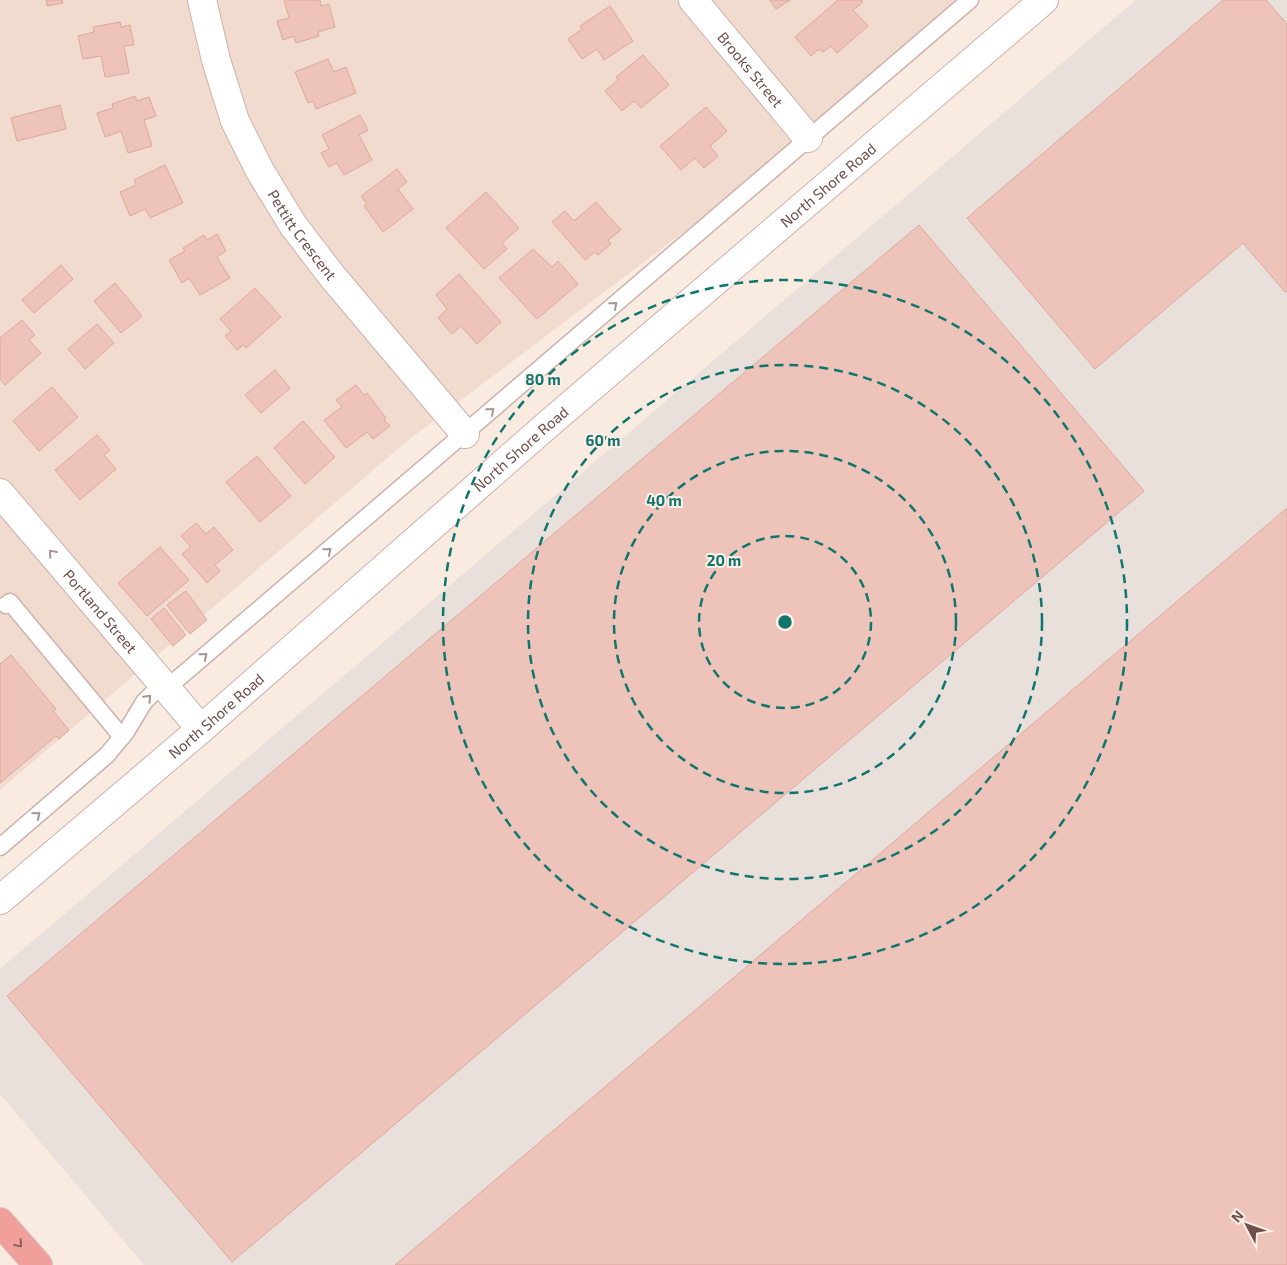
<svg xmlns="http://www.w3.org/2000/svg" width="1287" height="1265" viewBox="0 0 1287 1265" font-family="'Exo 2',sans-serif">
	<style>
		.residential { fill: #f1dbcf }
		.industrial { fill: #e9dfdb }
		.building { fill: #eec3b9; stroke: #dfa79b }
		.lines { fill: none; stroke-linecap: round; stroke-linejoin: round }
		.lane-casing { stroke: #ccb3ab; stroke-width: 19 }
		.street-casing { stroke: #ccb3ab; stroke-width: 30 }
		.secondary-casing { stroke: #cfb1a8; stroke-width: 30 }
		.highway-casing { stroke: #d4cac8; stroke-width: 30 }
		.lane { stroke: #fff; stroke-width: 16 }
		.street { stroke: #fff; stroke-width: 28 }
		.secondary { stroke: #fff; stroke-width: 28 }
		.highway { stroke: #f19f9a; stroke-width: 28 }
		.oneway { stroke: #a99592 }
		.oneway2 { stroke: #895f59 }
		.ring { fill: none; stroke: #0f766e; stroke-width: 2.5; stroke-dasharray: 9 6 }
		.labels { text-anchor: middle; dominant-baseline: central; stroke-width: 4; stroke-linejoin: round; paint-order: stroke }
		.street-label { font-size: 15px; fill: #6f4f49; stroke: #feefe6 }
		.centre { fill: #0f766e; stroke: #feefe6; stroke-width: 2.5 }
		.ring-label { font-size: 15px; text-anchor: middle; font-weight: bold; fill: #0f766e; stroke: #feefe6; stroke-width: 4; stroke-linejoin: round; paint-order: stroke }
	</style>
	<rect width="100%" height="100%" fill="#faebe0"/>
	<!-- residential -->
	<path class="residential" d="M0,0H970L808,138L407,441L0,790Z"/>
	<!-- industrial -->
	<path class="industrial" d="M1136,0H1287V1265H144L0,1094V969Z"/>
	<!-- building -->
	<g class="building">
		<path d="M46,0H62L63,3L47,6Z"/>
		<path d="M284,0H320L321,6L329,4L335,27L318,32L319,36L296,43L294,36L283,40L277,21L289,18Z"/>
		<path d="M770,0H790L776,9Z"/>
		<path d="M838,0H861L863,2L853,10L868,26L837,53L831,46L823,52L819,49L811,56L795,37Z"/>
		<path d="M1223,0H1266L1287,24V291L1285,292L1243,243L1095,369L967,218Z"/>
		<path d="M610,6L633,41L604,60L597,49L582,59L568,39L582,29L580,26Z"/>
		<path d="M120,22L121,27L130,25L134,45L124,46L129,73L105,77L101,56L83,59L78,36L94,32L93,27Z"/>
		<path d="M643,55L669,85L641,108L634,101L622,111L605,91L618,80L616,77Z"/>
		<path d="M328,59L334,72L346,67L356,93L316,109L313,101L308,103L295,72Z"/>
		<path d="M135,96L137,101L149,97L156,116L144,120L152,146L128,153L121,131L105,137L97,113L113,108L112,104Z"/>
		<path d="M60,105L66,129L17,141L11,118Z"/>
		<path d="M706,107L727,131L710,146L718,156L704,168L695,158L681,170L660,146Z"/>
		<path d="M360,115L368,130L359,135L372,160L344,175L337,163L329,167L321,153L329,149L322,135Z"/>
		<path d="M165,165L183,203L150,218L145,209L130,216L120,192L136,185L134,180Z"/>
		<path d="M397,169L407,182L398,189L413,209L383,232L364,206L367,204L361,196Z"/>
		<path d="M486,192L519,228L502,243L507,249L484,269L446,228Z"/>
		<path d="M596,202L621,230L608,240L611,244L598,255L595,252L585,260L552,222L565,211L574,221Z"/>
		<path d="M919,225L1144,491L232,1262L7,996Z"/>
		<path d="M217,234L226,251L217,257L230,278L200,295L189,278L182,283L169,260L185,251L183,248L204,235L207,240Z"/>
		<path d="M533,249L552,267L558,261L578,284L537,319L499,278Z"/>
		<path d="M61,265L73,279L34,313L22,300Z"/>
		<path d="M459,274L501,322L477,344L461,326L452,334L438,318L447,309L436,295Z"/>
		<path d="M115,283L142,316L121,333L94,301Z"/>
		<path d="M255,288L281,317L246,348L243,345L237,350L225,336L231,331L220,319Z"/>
		<path d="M22,320L35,335L29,340L41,353L5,385L0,379V338Z"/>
		<path d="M97,324L114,343L85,369L68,349Z"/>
		<path d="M275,370L290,388L261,413L245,395Z"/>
		<path d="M356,385L364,395L367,393L386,418L384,420L390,426L373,439L367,432L346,448L324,420L342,407L336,400Z"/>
		<path d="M52,387L78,417L39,451L13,421Z"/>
		<path d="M303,421L335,457L305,484L274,448Z"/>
		<path d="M97,435L110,450L104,455L116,469L80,500L55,470Z"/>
		<path d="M257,456L291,496L260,522L226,482Z"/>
		<path d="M1287,508V1265H395Z"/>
		<path d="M196,523L206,534L214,527L233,550L215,565L220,571L207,583L182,554L191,547L181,536Z"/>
		<path d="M160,547L189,580L147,616L118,583Z"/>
		<path d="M186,591L207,620L190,634L167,605Z"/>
		<path d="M164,608L186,635L173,646L151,619Z"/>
		<path d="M11,655L56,709L53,711L69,730L59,739L56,736L0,783V664Z"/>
	</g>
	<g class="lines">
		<!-- lane casing -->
		<g class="lane-casing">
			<g id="lane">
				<path d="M6,605L10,602L122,737"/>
				<path d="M167,688L970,0"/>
				<path d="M0,847L107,755L126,732L144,702L163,683"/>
			</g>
		</g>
		<!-- street casing -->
		<g class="street-casing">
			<g id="street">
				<path id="s1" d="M202,0L216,60L235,121L260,171L293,225L332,276L465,434"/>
				<path id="s2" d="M693,0L808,138"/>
				<path id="s3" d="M0,493L201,729"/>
			</g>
		</g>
		<!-- secondary casing -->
		<g class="secondary-casing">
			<g id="secondary">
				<path id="s4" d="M0,900L201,729L546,426L1044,0"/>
			</g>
		</g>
		<!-- highway casing -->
		<g class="highway-casing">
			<path id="highway" d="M0,1222L38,1265"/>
		</g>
		<!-- lane -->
		<use href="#lane" class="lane"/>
		<!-- street -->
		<use href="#street" class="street"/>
		<!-- secondary -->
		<use href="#secondary" class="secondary"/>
		<!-- highway -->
		<use href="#highway" class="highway"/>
	</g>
	<!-- one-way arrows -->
	<defs><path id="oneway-chevron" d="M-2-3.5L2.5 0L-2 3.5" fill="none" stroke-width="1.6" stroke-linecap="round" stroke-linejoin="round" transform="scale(1.25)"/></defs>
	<g class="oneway">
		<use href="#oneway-chevron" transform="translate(614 305) rotate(-41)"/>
		<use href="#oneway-chevron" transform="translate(491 411) rotate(-41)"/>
		<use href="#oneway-chevron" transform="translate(328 551) rotate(-41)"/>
		<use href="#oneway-chevron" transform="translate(52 553) rotate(-131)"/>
		<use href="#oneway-chevron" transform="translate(204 656) rotate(-40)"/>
		<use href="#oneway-chevron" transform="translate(148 698) rotate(-47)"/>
		<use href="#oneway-chevron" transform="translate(37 815) rotate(-40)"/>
	</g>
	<use class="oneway2" href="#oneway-chevron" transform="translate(19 1244) rotate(49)"/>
	<!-- distance rings -->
	<g class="ring">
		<circle cx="785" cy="622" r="86"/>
		<circle cx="785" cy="622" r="171"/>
		<circle cx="785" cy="622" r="257"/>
		<circle cx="785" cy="622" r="342"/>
	</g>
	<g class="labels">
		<!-- street labels -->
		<g class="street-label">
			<text stroke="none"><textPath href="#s2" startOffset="90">Brooks Street</textPath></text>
			<text stroke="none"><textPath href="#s4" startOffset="1094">North Shore Road</textPath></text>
			<text stroke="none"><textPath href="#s1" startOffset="258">Pettitt Crescent</textPath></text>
			<text stroke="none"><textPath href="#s4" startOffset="689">North Shore Road</textPath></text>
			<text stroke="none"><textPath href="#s3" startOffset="155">Portland Street</textPath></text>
			<text stroke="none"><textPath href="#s4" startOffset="284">North Shore Road</textPath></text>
		</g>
	</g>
	<circle cx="785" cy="622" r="8" class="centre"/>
	<g class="ring-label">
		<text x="543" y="385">80 m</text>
		<text x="603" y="446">60 m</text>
		<text x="664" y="506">40 m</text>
		<text x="724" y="566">20 m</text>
	</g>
	<!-- north arrow -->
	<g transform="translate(1247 1225) rotate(311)" stroke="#feefe6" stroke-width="4" paint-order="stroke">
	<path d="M0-4L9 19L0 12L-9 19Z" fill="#6f4f49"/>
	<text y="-8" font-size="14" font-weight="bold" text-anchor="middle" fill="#6f4f49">N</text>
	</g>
</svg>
